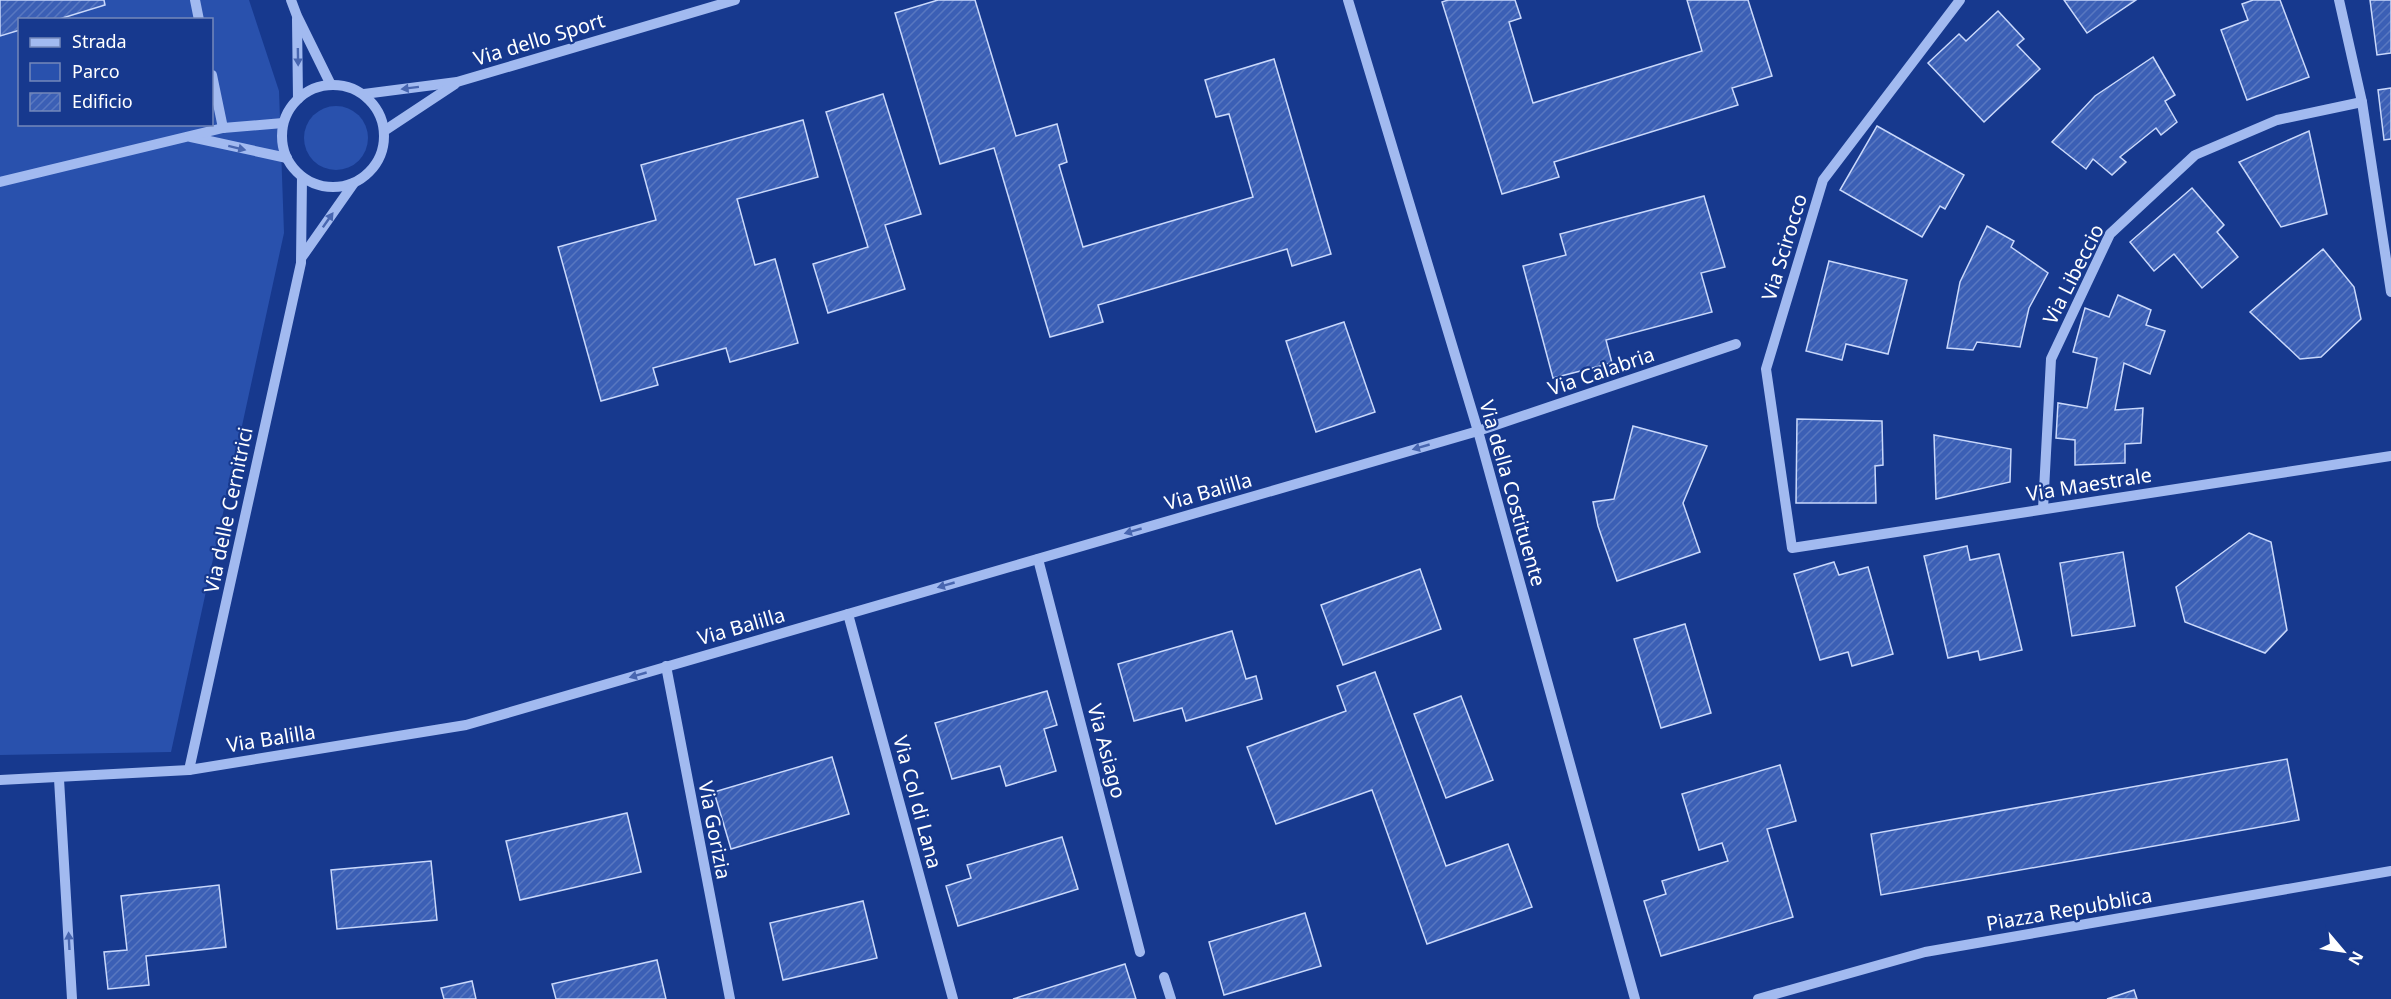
<svg xmlns="http://www.w3.org/2000/svg" width="2391" height="999" viewBox="0 0 2391 999" font-family="'Noto Sans',sans-serif">
	<style>
		.green { fill: #2951ad; fill-rule: evenodd }
		.building { fill: url(#building-hatch); stroke: #c9d8fb; stroke-width: 1.5 }
		.lines { fill: none; stroke-linecap: round; stroke-linejoin: round }
		.minor { stroke: #a2baf0; stroke-width: 10 }
		.oneway { fill: #4866b0 }
		.labels { text-anchor: middle; dominant-baseline: central; stroke-width: 4.5; stroke-linejoin: round; paint-order: stroke }
		.street-label { font-size: 20px; fill: #fff; stroke: #17398e }
	</style>
	<defs>
		<pattern id="building-hatch" width="6" height="6" patternUnits="userSpaceOnUse" patternTransform="scale(1.5)"><rect width="6" height="6" fill="#3b5fb5"/><path d="M-1 1l2-2M0 6l6-6M5 7l2-2" fill="none" stroke="#5877c0"/></pattern>
	</defs>
	<rect width="100%" height="100%" fill="#17398e"/>
	<!-- green -->
	<g class="green">
		<path d="M0,0H249L279,91L284,233L171,752L0,755ZM20,20H212V124H20Z"/>
		<circle cx="336" cy="138" r="32"/>
	</g>
	<!-- building -->
	<g class="building">
		<path d="M0,0H104L105,5L56,20H20V30L0,36Z"/>
		<path d="M938,0H975L1016,136L1057,124L1067,162L1059,165L1083,247L1253,197L1229,114L1216,117L1205,80L1274,59L1331,254L1292,266L1287,249L1098,305L1103,322L1050,337L994,148L940,164L895,13Z"/>
		<path d="M1448,0H1515L1521,18L1509,22L1533,103L1702,51L1687,0H1748L1772,76L1732,88L1738,105L1554,162L1559,177L1502,194L1442,2Z"/>
		<path d="M2064,0H2136L2087,33Z"/>
		<path d="M2253,0H2280L2309,77L2247,100L2221,30L2248,20L2242,4Z"/>
		<path d="M2370,0H2391V53L2377,55Z"/>
		<path d="M1998,11L2024,39L2017,45L2040,69L1984,122L1928,63L1959,34L1966,41Z"/>
		<path d="M2153,57L2175,95L2165,101L2177,122L2161,135L2156,128L2120,157L2126,162L2112,175L2093,159L2086,169L2052,142L2095,96Z"/>
		<path d="M2391,88V139L2384,140L2378,90Z"/>
		<path d="M883,94L921,214L885,225L905,289L828,313L813,264L868,247L826,112Z"/>
		<path d="M803,120L818,177L737,199L755,265L775,259L798,343L730,362L726,348L653,368L658,385L601,401L558,247L656,220L641,165Z"/>
		<path d="M1877,126L1964,175L1945,209L1940,206L1922,237L1840,190Z"/>
		<path d="M2309,131L2327,214L2281,227L2239,162Z"/>
		<path d="M2192,188L2224,225L2217,232L2238,257L2202,288L2174,254L2154,271L2130,242Z"/>
		<path d="M1704,196L1725,267L1701,273L1712,312L1606,340L1612,363L1553,378L1523,266L1566,255L1560,234Z"/>
		<path d="M1987,226L2014,241L2011,247L2048,273L2029,308L2020,347L1977,342L1973,350L1947,348L1960,282Z"/>
		<path d="M2323,249L2354,287L2361,319L2321,357L2300,359L2250,312Z"/>
		<path d="M1829,261L1907,280L1888,354L1846,344L1842,360L1806,351Z"/>
		<path d="M2118,295L2151,310L2146,325L2165,331L2150,374L2124,363L2115,410L2143,408L2141,443L2125,444V463L2075,465V440L2056,438L2058,403L2087,408L2097,358L2073,352L2085,308L2109,317Z"/>
		<path d="M1344,322L1375,412L1316,432L1286,341Z"/>
		<path d="M1797,419L1882,421L1883,465L1875,466L1876,503H1796Z"/>
		<path d="M1633,426L1707,446L1683,503L1700,552L1617,581L1598,526L1593,502L1614,499Z"/>
		<path d="M1934,435L2011,449L2010,482L1936,499Z"/>
		<path d="M2249,533L2271,542L2287,630L2265,653L2185,622L2176,587Z"/>
		<path d="M1967,546L1970,560L1999,554L2022,650L1980,660L1978,651L1948,658L1924,556Z"/>
		<path d="M2123,552L2135,626L2072,636L2060,563Z"/>
		<path d="M1834,562L1839,575L1868,567L1893,654L1852,666L1848,652L1820,660L1794,574Z"/>
		<path d="M1420,569L1441,629L1343,665L1321,605Z"/>
		<path d="M1685,624L1711,713L1661,728L1634,639Z"/>
		<path d="M1232,631L1246,679L1256,676L1262,699L1186,721L1182,708L1134,721L1118,664Z"/>
		<path d="M1375,672L1446,866L1508,844L1532,907L1427,944L1372,790L1276,824L1247,747L1346,711L1337,686Z"/>
		<path d="M1047,691L1057,725L1044,729L1056,771L1006,786L1000,766L952,779L935,723Z"/>
		<path d="M1461,696L1493,780L1446,798L1414,714Z"/>
		<path d="M832,757L849,814L731,849L714,792Z"/>
		<path d="M2287,759L2299,820L1881,895L1871,834Z"/>
		<path d="M1780,765L1796,821L1767,829L1793,917L1661,956L1644,901L1666,894L1662,881L1728,861L1722,843L1699,850L1682,794Z"/>
		<path d="M627,813L641,872L520,900L506,841Z"/>
		<path d="M1062,837L1078,889L958,926L946,886L971,878L967,865Z"/>
		<path d="M431,861L437,920L337,929L331,870Z"/>
		<path d="M219,885L226,947L146,956L149,985L108,989L104,952L127,950L121,896Z"/>
		<path d="M863,901L877,958L783,980L770,923Z"/>
		<path d="M1305,913L1321,966L1224,995L1209,942Z"/>
		<path d="M657,960L666,999H556L552,984Z"/>
		<path d="M1125,964L1136,999H1013Z"/>
		<path d="M472,981L476,999H444L441,988Z"/>
		<path d="M2134,990L2137,999H2107Z"/>
	</g>
	<g class="lines">
		<!-- minor -->
		<g class="minor">
			<path d="M195,0L199,20"/>
			<path d="M291,0L297,16L331,85"/>
			<path d="M1348,0L1478,431L1635,999"/>
			<path d="M1960,0L1823,180L1766,369L1792,548L2391,456"/>
			<path d="M2339,0L2362,102L2391,292"/>
			<path d="M297,19L298,99"/>
			<path d="M212,75L223,128"/>
			<circle cx="333" cy="136" r="51"/>
			<path d="M364,94L457,82L735,0"/>
			<path d="M384,131L455,84"/>
			<path d="M191,137L287,158"/>
			<path d="M0,182L223,128L283,123"/>
			<path d="M302,257L354,183"/>
			<path d="M2043,509L2051,359L2110,234L2195,155L2277,120L2362,102"/>
			<path d="M1038,559L1140,952"/>
			<path d="M848,614L953,999"/>
			<path d="M666,666L730,999"/>
			<path d="M189,770L301,263L302,177"/>
			<path d="M59,779L72,999"/>
			<path d="M0,780L189,770L466,725L1478,431L1736,344"/>
			<path d="M1164,977L1171,999"/>
			<path d="M1758,999L1925,952L2391,871"/>
		</g>
	</g>
	<!-- one-way arrows -->
	<defs><path id="oneway-solid" d="M-6-.8H1V-3.2L6.5 0L1 3.2V.8H-6Z" transform="scale(1.5)"/></defs>
	<g class="oneway">
		<use href="#oneway-solid" transform="translate(298 57) rotate(89)"/>
		<use href="#oneway-solid" transform="translate(410 88) rotate(173)"/>
		<use href="#oneway-solid" transform="translate(237 148) rotate(14)"/>
		<use href="#oneway-solid" transform="translate(328 220) rotate(-55)"/>
		<use href="#oneway-solid" transform="translate(1421 447) rotate(164)"/>
		<use href="#oneway-solid" transform="translate(1133 531) rotate(164)"/>
		<use href="#oneway-solid" transform="translate(946 585) rotate(164)"/>
		<use href="#oneway-solid" transform="translate(638 675) rotate(164)"/>
		<use href="#oneway-solid" transform="translate(69 941) rotate(-93)"/>
	</g>
	<g class="labels">
		<!-- street labels -->
		<g class="street-label">
			<text transform="translate(539 39) rotate(-17)">Via dello Sport</text>
			<text transform="translate(1784 247) rotate(-73)">Via Scirocco</text>
			<text transform="translate(2073 274) rotate(-63)">Via Libeccio</text>
			<text transform="translate(1601 371) rotate(-19)">Via Calabria</text>
			<text transform="translate(2089 484) rotate(-9)">Via Maestrale</text>
			<text transform="translate(1208 491) rotate(-16)">Via Balilla</text>
			<text transform="translate(1513 493) rotate(74)">Via della Costituente</text>
			<text transform="translate(228 510) rotate(-78)">Via delle Cernitrici</text>
			<text transform="translate(741 626) rotate(-16)">Via Balilla</text>
			<text transform="translate(271 738) rotate(-9)">Via Balilla</text>
			<text transform="translate(1107 751) rotate(75)">Via Asiago</text>
			<text transform="translate(918 802) rotate(75)">Via Col di Lana</text>
			<text transform="translate(715 830) rotate(79)">Via Gorizia</text>
			<text transform="translate(2069 909) rotate(-10)">Piazza Repubblica</text>
		</g>
	</g>
	<!-- legend -->
	<rect x="18" y="18" width="195" height="108" fill="#17398e" stroke="#7488bb" stroke-width="1.5"/>
	<rect x="30" y="38" width="30" height="9" fill="#a2baf0" stroke="#7488bb" stroke-width="1.5"/>
	<text x="72" y="48" font-size="18" fill="#ffffff">Strada</text>
	<rect x="30" y="63" width="30" height="18" fill="#2951ad" stroke="#7488bb" stroke-width="1.5"/>
	<text x="72" y="78" font-size="18" fill="#ffffff">Parco</text>
	<rect x="30" y="93" width="30" height="18" fill="url(#building-hatch)" stroke="#7488bb" stroke-width="1.5"/>
	<text x="72" y="108" font-size="18" fill="#ffffff">Edificio</text>
	<!-- north arrow -->
	<g transform="translate(2343 951) rotate(119)" stroke="#17398e" stroke-width="4.5" paint-order="stroke">
	<path d="M0-4.5L10 22L0 15L-10 22Z" fill="#ffffff"/>
	<text y="-9" font-size="16" font-weight="bold" text-anchor="middle" fill="#ffffff">N</text>
	</g>
</svg>
